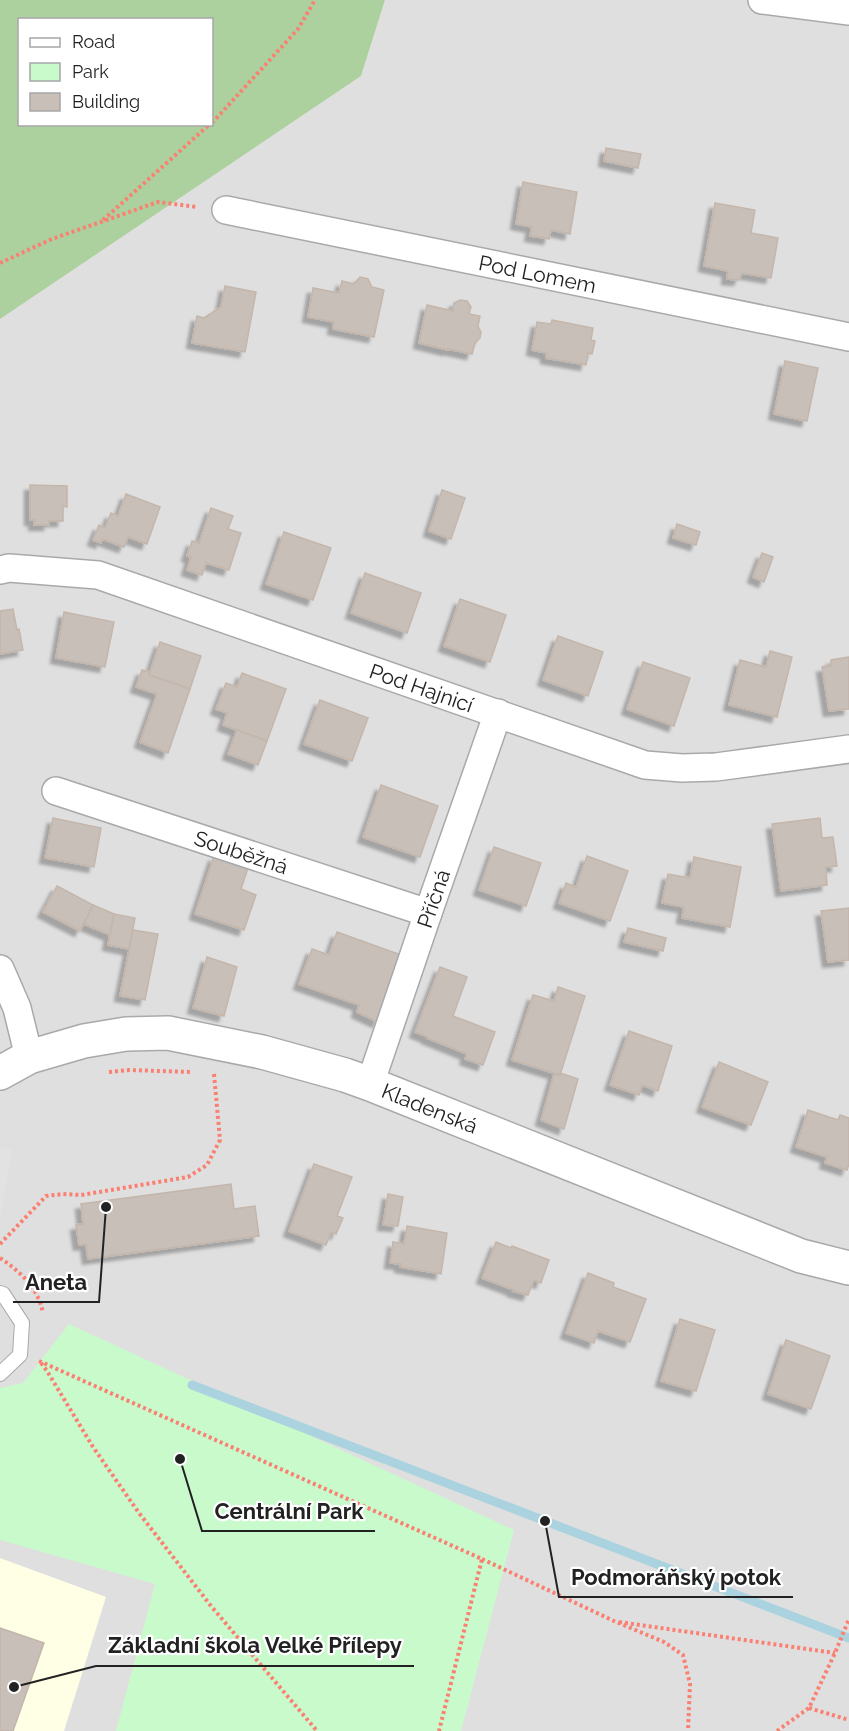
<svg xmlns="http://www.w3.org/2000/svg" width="849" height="1731" viewBox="0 0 849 1731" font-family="Raleway,sans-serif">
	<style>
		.residential { fill: #e0dfdf }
		.education { fill: #ffffe5 }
		.forest { fill: #add19e; fill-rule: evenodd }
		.park { fill: #c8facc }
		.parking { fill: #e2e2e2 }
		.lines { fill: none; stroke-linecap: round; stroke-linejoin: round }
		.stream { stroke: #aad3df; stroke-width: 9 }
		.building { fill: #c7bfb8; stroke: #c4b6ab; stroke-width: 1.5; filter: url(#shadow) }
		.service-casing { stroke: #a9a9a9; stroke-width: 16 }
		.minor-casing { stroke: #a9a9a9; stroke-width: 30 }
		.tertiary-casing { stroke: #a9a9a9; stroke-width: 36 }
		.path { stroke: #fa8072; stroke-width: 4; stroke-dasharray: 3 3; stroke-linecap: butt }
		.service { stroke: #fff; stroke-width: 14 }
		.minor { stroke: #fff; stroke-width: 27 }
		.tertiary { stroke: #fff; stroke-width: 33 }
		.labels { text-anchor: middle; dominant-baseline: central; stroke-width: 4.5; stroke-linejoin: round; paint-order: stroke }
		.street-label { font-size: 21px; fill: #222; stroke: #fff }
		.leader { fill: none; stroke: #222; stroke-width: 2 }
		.callout-dot { fill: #222; stroke: #fff; stroke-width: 2 }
		.callout-label { font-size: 22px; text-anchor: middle; font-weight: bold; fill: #222; stroke: #fff; stroke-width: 4.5; stroke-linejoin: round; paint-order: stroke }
	</style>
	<defs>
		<filter id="shadow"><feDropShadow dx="-5.5" dy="5.5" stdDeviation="1.5" flood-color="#0004"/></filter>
	</defs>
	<rect width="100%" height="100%" fill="#f2efe9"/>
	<!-- residential -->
	<path class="residential" d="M385,0H849V1731H0V316L361,76Z"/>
	<!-- education -->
	<path class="education" d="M0,1558L106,1597L64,1731H0Z"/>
	<!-- forest -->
	<path class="forest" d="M0,0H385L361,76L0,319ZM20,20H212V124H20Z"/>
	<!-- park -->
	<path class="park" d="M69,1324L514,1530L461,1731H116L155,1584L0,1540V1388L23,1383Z"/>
	<!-- parking -->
	<path class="parking" d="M0,1148L12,1150L0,1218Z"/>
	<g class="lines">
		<!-- stream -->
		<path class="stream" d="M192,1385L849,1638"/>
	</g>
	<!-- building -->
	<g class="building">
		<path d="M606,148L641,154L638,168L604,161Z"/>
		<path d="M523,182L577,192L570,234L551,230L549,239L530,236L532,227L516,224Z"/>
		<path d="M715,203L755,210L751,233L778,238L771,278L742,273L739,280L727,279L728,271L704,266Z"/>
		<path d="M360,277L368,279L372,287L384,290L374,337L333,329L334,322L308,317L313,288L339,293L342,281L354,284Z"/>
		<path d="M225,286L256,292L245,352L192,343L197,316L204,318L221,307Z"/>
		<path d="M460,300L467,301L471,307L469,314L480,316L478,326L481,332L480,338L475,343L472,354L448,349V350L419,343L427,305L453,311L454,303Z"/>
		<path d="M552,320L593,328L591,340L595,341L592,354L588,353L586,365L546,358V353L532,350L537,322L551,324Z"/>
		<path d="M785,361L818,368L807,421L774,414Z"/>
		<path d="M30,485L67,486V507L63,506V521H49V525H34L35,520H30Z"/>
		<path d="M442,490L465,498L451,539L429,531Z"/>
		<path d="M126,494L160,507L147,544L128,537L124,547L102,539L101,543L93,540L99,525L105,528L111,513L118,516Z"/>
		<path d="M211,508L233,516L228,529L241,533L229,570L206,563L202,575L187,570L191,557L187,556L192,541L199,543Z"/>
		<path d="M677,524L700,532L696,545L673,538Z"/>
		<path d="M284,532L331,548L313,600L266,584Z"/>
		<path d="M762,553L773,557L764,582L753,577Z"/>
		<path d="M365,573L421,593L407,633L351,613Z"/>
		<path d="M460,599L506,615L490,662L444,646Z"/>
		<path d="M13,609L17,630L19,629L23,650L0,654V611Z"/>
		<path d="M64,612L114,622L105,667L56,658Z"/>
		<path d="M558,636L603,652L588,696L543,680Z"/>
		<path d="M160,642L201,656L190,689L149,675Z"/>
		<path d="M770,651L792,657L777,717L729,705L740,660L766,667Z"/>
		<path d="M849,657V709L829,711L822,667L831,666V660Z"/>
		<path d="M643,662L690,678L674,726L627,709Z"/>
		<path d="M142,670L150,672L149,675L190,689L168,753L140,742L157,694L136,687Z"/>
		<path d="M242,673L286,689L267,741L223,725L227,713L216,709L226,683L237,687Z"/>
		<path d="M320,700L368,718L352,761L304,744Z"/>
		<path d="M237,730L267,741L258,765L228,754Z"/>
		<path d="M381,785L438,806L420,857L363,837Z"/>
		<path d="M53,818L101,828L94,867L45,858Z"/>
		<path d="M820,818L822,838L833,837L837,866L826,867L827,885L781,891L772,824Z"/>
		<path d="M494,847L541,863L526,906L479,890Z"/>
		<path d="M214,856L248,868L241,889L256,895L244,930L195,914Z"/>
		<path d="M587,856L628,871L610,921L559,903L566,883L576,887Z"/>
		<path d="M694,857L741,867L730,927L682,918L684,907L662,903L668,874L690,878Z"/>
		<path d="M57,886L93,905L80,931L43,912Z"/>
		<path d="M93,905L114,914L110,935L84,924Z"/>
		<path d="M849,908V960L828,962L821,911Z"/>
		<path d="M114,914L135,918L129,949L108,945Z"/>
		<path d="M628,928L666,938L663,951L624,942Z"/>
		<path d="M133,930L158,934L145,1000L120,996Z"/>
		<path d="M337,932L401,955L378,1022L357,1012L359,1005L299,984L312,949L329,955Z"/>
		<path d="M207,957L237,967L224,1016L193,1008Z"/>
		<path d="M440,967L467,977L453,1016L495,1032L483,1065L465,1059L467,1054L427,1038L428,1037L415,1032Z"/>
		<path d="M558,987L585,996L560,1075L512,1060L533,995L554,1001Z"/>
		<path d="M629,1031L672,1046L658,1091L642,1085L639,1095L610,1085Z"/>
		<path d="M719,1062L768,1082L751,1125L702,1107Z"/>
		<path d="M560,1073L578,1079L564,1129L541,1120L554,1074L560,1075Z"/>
		<path d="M808,1110L838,1120L840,1115L849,1118V1164L847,1170L825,1163L827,1157L796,1147Z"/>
		<path d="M314,1164L352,1177L337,1216L343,1218L336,1234L331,1232L326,1245L289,1231Z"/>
		<path d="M231,1184L234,1209L255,1206L259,1236L88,1259L86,1244L79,1245L76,1225L83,1224L81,1204Z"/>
		<path d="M388,1194L403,1197L398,1226L383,1225Z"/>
		<path d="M407,1226L447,1233L441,1274L400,1267L401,1264L390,1263L393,1242L404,1244Z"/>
		<path d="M496,1242L511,1248L512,1246L549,1260L541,1283L534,1280L528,1295L513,1291L514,1290L482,1278Z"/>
		<path d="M588,1273L614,1283L613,1287L646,1299L630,1342L598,1331L594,1343L566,1333Z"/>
		<path d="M680,1319L715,1330L696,1391L661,1381Z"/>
		<path d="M786,1340L830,1356L811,1409L768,1394Z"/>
		<path d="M0,1628L44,1643L13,1731H0Z"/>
	</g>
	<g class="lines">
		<!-- service casing -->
		<g class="service-casing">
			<path id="service" d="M0,1293L3,1294L22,1323L20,1355L0,1374"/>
		</g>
		<!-- minor casing -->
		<g class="minor-casing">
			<g id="minor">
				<path d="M762,0L849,11"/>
				<path id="s1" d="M226,210L849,337"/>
				<path id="s2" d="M0,570L9,568L98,575L645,765L682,768L716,767L849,749"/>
				<path id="s3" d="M56,791L428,913"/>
				<path d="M0,969L17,1008L29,1057"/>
				<path id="s4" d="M370,1084L428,913L498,713"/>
			</g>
		</g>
		<!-- tertiary casing -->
		<g class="tertiary-casing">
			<g id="tertiary">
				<path id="s5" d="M0,1073L29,1057L84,1041L126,1034L168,1033L262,1052L345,1075L370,1084L801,1256L849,1268"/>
			</g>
		</g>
		<!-- path -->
		<g class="path">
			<path d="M212,123L298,29L315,0"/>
			<path d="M103,220L210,124"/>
			<path d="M0,263L52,239L158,202L197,207"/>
			<path d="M109,1072L129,1070L191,1072"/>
			<path d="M0,1244L46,1196L63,1194L81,1195L188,1177L207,1165L220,1140L214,1074"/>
			<path d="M0,1258C21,1272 38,1288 43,1313"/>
			<path d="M39,1361L482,1559L439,1731"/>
			<path d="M41,1363L47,1371L93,1447L139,1513L211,1606L317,1731"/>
			<path d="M482,1559L614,1621L664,1642L683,1655L690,1684L688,1731"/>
			<path d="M619,1622L835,1653"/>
			<path d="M809,1708L849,1720"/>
			<path d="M777,1731L809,1708L835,1653L849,1619"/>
		</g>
		<!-- service -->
		<use href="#service" class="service"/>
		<!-- minor -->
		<use href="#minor" class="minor"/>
		<!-- tertiary -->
		<use href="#tertiary" class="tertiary"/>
	</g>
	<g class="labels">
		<!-- street labels -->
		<g class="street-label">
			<text stroke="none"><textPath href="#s1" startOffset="318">Pod Lomem</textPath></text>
			<text stroke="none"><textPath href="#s2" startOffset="441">Pod Hajnicí</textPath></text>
			<text stroke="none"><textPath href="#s3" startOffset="195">Souběžná</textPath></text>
			<text stroke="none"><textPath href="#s4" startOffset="196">Příčná</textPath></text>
			<text stroke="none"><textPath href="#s5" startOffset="448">Kladenská</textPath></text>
		</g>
	</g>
	<!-- callouts -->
	<path class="leader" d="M106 1207L99 1302H13M180 1459L202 1531H375M545 1521L559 1597H793M14 1687L96 1666H414"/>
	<g class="callout-dot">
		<circle cx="106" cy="1207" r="6"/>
		<circle cx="180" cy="1459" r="6"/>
		<circle cx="545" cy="1521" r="6"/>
		<circle cx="14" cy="1687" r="6"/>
	</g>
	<g class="callout-label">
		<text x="56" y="1290">Aneta</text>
		<text x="289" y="1519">Centrální Park</text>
		<text x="676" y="1585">Podmoráňský potok</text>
		<text x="255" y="1653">Základní škola Velké Přílepy</text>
	</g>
	<!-- legend -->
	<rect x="18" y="18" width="195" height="108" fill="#ffffff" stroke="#a7a7a7" stroke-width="1.5"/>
	<rect x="30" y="38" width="30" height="9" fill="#ffffff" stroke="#a7a7a7" stroke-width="1.5"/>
	<text x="72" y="48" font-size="18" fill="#222222">Road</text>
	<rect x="30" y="63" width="30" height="18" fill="#c8facc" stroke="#a7a7a7" stroke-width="1.5"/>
	<text x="72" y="78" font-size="18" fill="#222222">Park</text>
	<rect x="30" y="93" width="30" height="18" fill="#c7bfb8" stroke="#a7a7a7" stroke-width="1.5"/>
	<text x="72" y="108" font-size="18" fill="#222222">Building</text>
</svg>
